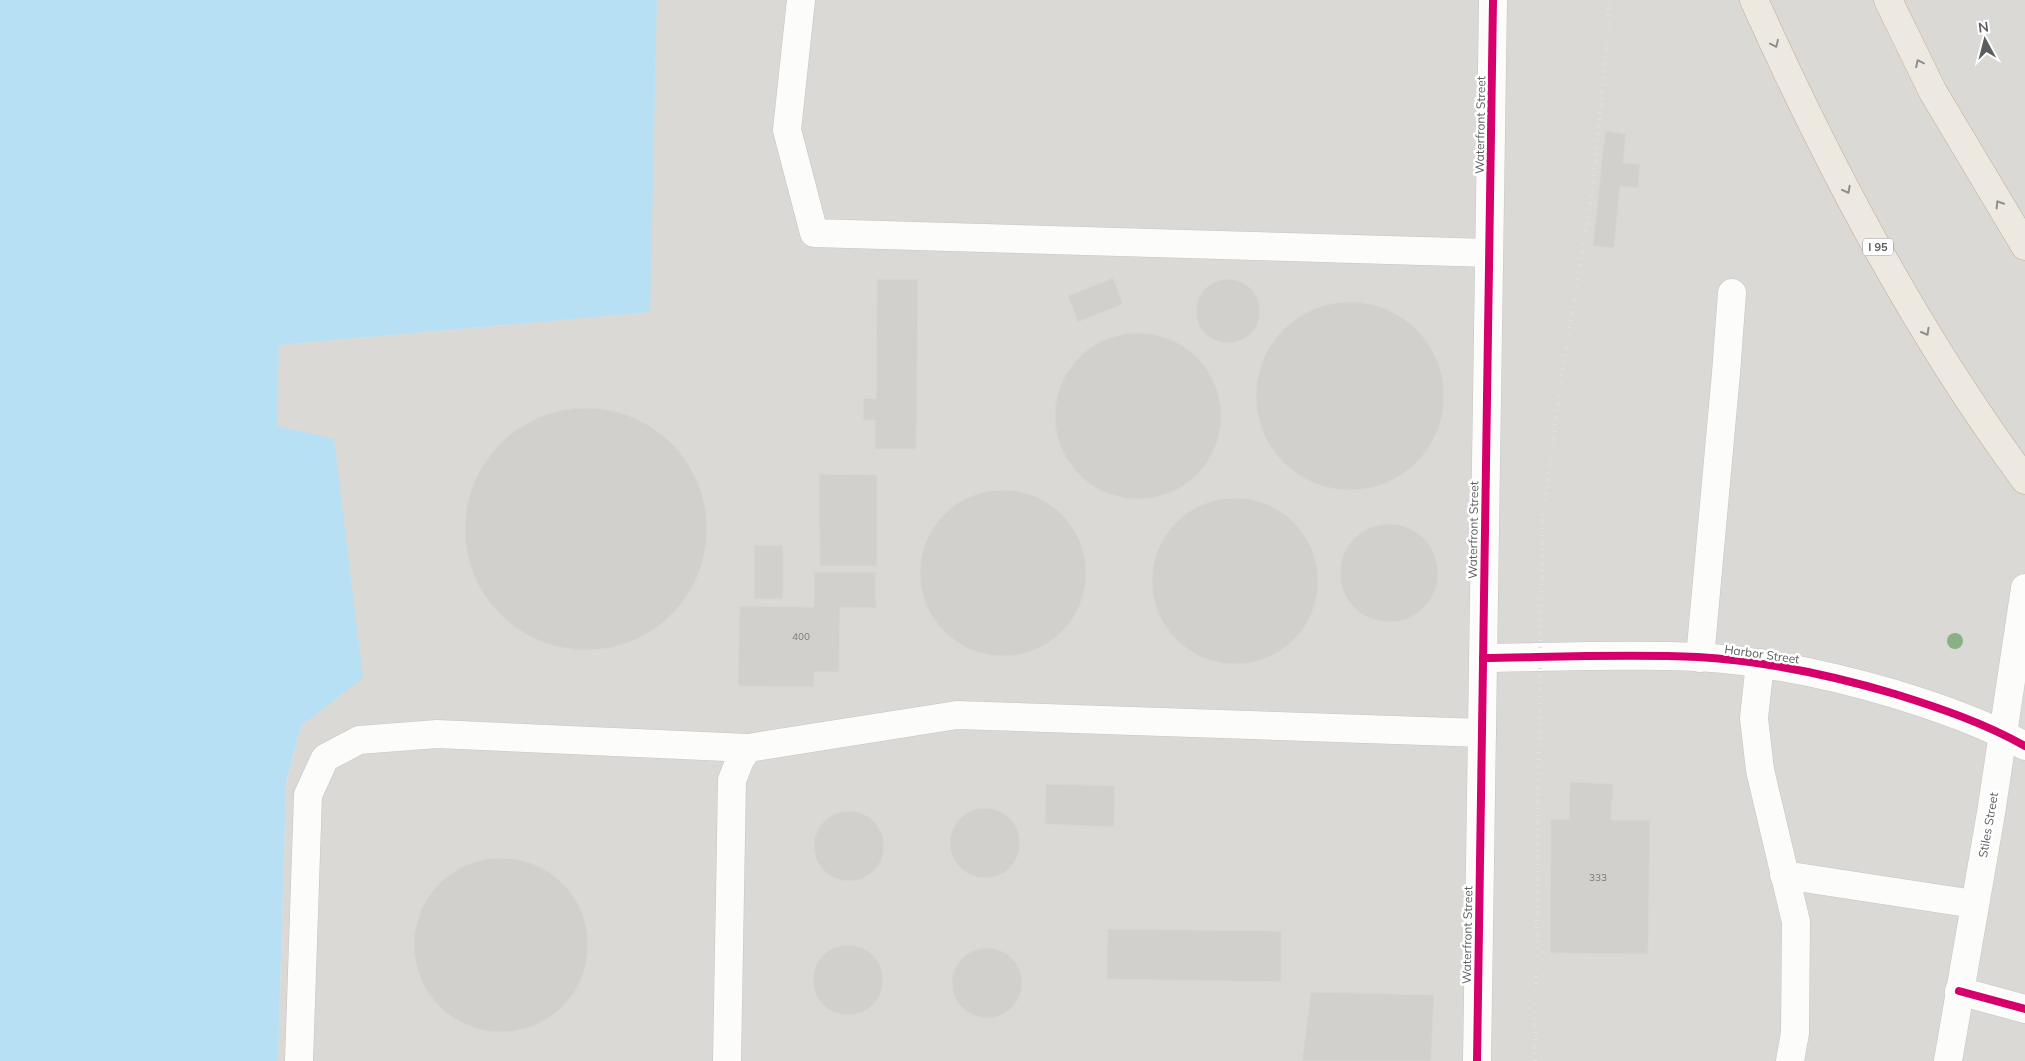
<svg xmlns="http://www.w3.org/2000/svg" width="2025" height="1061" viewBox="0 0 2025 1061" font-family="Mulish,sans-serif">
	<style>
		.industrial { fill: #dad9d5 }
		.water { fill: #b7e0f4 }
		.building { fill: #d1d0cd; stroke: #d8d7d3 }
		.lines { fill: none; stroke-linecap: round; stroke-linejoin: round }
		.minor-casing { stroke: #c5c5c5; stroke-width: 29 }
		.highway-casing { stroke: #bfae93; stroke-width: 29 }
		.minor { stroke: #fcfcfb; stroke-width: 28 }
		.highway { stroke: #ede9e0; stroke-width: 28 }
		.rail { stroke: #e0e1e1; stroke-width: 4; stroke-dasharray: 1 6; stroke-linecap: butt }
		.cycleway-casing { stroke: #fff; stroke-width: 11 }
		.cycleway { stroke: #d6006c; stroke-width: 8 }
		.tree { fill: #8ab085 }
		.oneway { stroke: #8d8f8d }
		.labels { text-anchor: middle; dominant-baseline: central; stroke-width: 5; stroke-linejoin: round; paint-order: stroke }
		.number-label { font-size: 10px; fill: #797c7d }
		.shield { fill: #fff; stroke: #8c8e90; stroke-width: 1 }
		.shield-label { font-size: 11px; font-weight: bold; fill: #5a5e61 }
		.street-label { font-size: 12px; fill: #5a5e61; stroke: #fff }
	</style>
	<rect width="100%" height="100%" fill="#e9e8e4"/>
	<!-- industrial -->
	<path class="industrial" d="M657,0H2025V1061H278L286,784L301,726L362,678L276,426L279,345L649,312Z"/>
	<!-- water -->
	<path class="water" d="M0,0H657L650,312L279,345L277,426L334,439L363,678L301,726L286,783L278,1061H0Z"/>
	<!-- building -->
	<g class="building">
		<path d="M1605,131L1626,134L1623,163L1640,164L1638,188L1620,186L1614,248L1593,246Z"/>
		<path d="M1113,278L1123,304L1078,322L1068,296Z"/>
		<circle cx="1228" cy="311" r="32"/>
		<path d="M877,279H918L916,449H875V420H863V398L876,399Z"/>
		<circle cx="1350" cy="396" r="94"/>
		<circle cx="1138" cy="416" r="83"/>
		<circle cx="586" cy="529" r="121"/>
		<path d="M819,474L877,475V566H820Z"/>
		<circle cx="1003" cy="573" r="83"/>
		<circle cx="1235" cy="581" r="83"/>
		<circle cx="1389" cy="573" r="49"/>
		<rect x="754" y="545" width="29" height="54"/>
		<path d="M814,572H876V608L840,607L839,672H814V687L738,686L740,606L814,607Z"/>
		<path d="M1570,782L1613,784L1611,820H1650L1648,954L1550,953L1551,819H1569Z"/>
		<path d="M1046,784L1115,786L1114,827L1045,824Z"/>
		<circle cx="985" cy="843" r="35"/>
		<circle cx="849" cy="846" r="35"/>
		<circle cx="501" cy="945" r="87"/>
		<path d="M1108,929L1281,931V982L1107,979Z"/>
		<circle cx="848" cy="980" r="35"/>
		<circle cx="987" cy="983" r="35"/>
		<path d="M1311,992L1434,995L1431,1061H1302Z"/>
	</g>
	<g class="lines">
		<!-- minor casing -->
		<g class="minor-casing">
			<g id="minor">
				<path d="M801,0L787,130L814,233L1489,253"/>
				<path d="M1483,658C1554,657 1627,654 1698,657C1765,661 1831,675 1895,694C1940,708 1984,723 2025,746"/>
				<path d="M1700,658L1726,373L1732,293"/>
				<path d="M1760,663L1754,718L1760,770L1796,922L1795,1033L1790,1061"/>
				<path d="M1784,875L1974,904"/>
				<path d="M1959,991L2025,1009"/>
				<path d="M299,1061L308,795L325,758L359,740L437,734L748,748"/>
				<path d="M727,1061L732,780L740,760L748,748L957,715L1482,733"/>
				<path d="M1477,1061L1493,0"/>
				<path d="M1948,1061L1991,813L2025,588"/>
			</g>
		</g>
		<!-- highway casing -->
		<g class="highway-casing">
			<g id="highway">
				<path d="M1754,0C1829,167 1916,332 2025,480"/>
				<path d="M1888,0L1933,92L2025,246"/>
			</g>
		</g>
		<!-- minor -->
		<use href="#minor" class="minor"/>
		<!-- highway -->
		<use href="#highway" class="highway"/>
		<!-- rail -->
		<path class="rail" d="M1535,1061L1540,657L1543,516L1562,376L1593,186L1609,23L1608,0"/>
		<!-- cycleway casing -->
		<g class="cycleway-casing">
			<g id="cycleway">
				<path d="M1483,658C1554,657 1627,654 1698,657C1765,661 1831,675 1895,694C1940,708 1984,723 2025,746"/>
				<path d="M1959,991L2025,1009"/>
				<path d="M1477,1061L1493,0"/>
			</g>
		</g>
		<!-- cycleway -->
		<use href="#cycleway" class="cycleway"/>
	</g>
	<!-- trees -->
	<circle class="tree" cx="1955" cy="641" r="8"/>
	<!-- one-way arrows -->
	<defs><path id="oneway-chevron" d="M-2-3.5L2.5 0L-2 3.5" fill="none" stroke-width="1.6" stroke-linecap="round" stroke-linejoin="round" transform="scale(1.25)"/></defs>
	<g class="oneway">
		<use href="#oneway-chevron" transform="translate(1775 44) rotate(65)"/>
		<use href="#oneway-chevron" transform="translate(1919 63) rotate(-116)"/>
		<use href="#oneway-chevron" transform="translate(1847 190) rotate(62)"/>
		<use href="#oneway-chevron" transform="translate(1999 204) rotate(-122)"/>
		<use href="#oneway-chevron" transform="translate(1926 332) rotate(60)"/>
	</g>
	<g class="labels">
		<!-- number labels -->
		<g class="number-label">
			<text x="801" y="636">400</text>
			<text x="1598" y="877">333</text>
		</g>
		<!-- shield labels -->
		<rect class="shield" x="1863" y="238.5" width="30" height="17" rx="4"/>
		<g class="shield-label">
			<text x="1878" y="247">I 95</text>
		</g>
		<!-- street labels -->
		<g class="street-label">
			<text transform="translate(1480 125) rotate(-89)">Waterfront Street</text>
			<text transform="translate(1473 530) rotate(-89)">Waterfront Street</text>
			<text transform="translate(1762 654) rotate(8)">Harbor Street</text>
			<text transform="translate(1988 825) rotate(-80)">Stiles Street</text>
			<text transform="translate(1467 935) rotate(-89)">Waterfront Street</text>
		</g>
	</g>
	<!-- north arrow -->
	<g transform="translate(1985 40) rotate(353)" stroke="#ffffff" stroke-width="4" paint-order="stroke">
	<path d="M0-4L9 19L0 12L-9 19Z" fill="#5a5e61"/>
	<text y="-8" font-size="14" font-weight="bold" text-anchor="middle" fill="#5a5e61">N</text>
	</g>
</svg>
